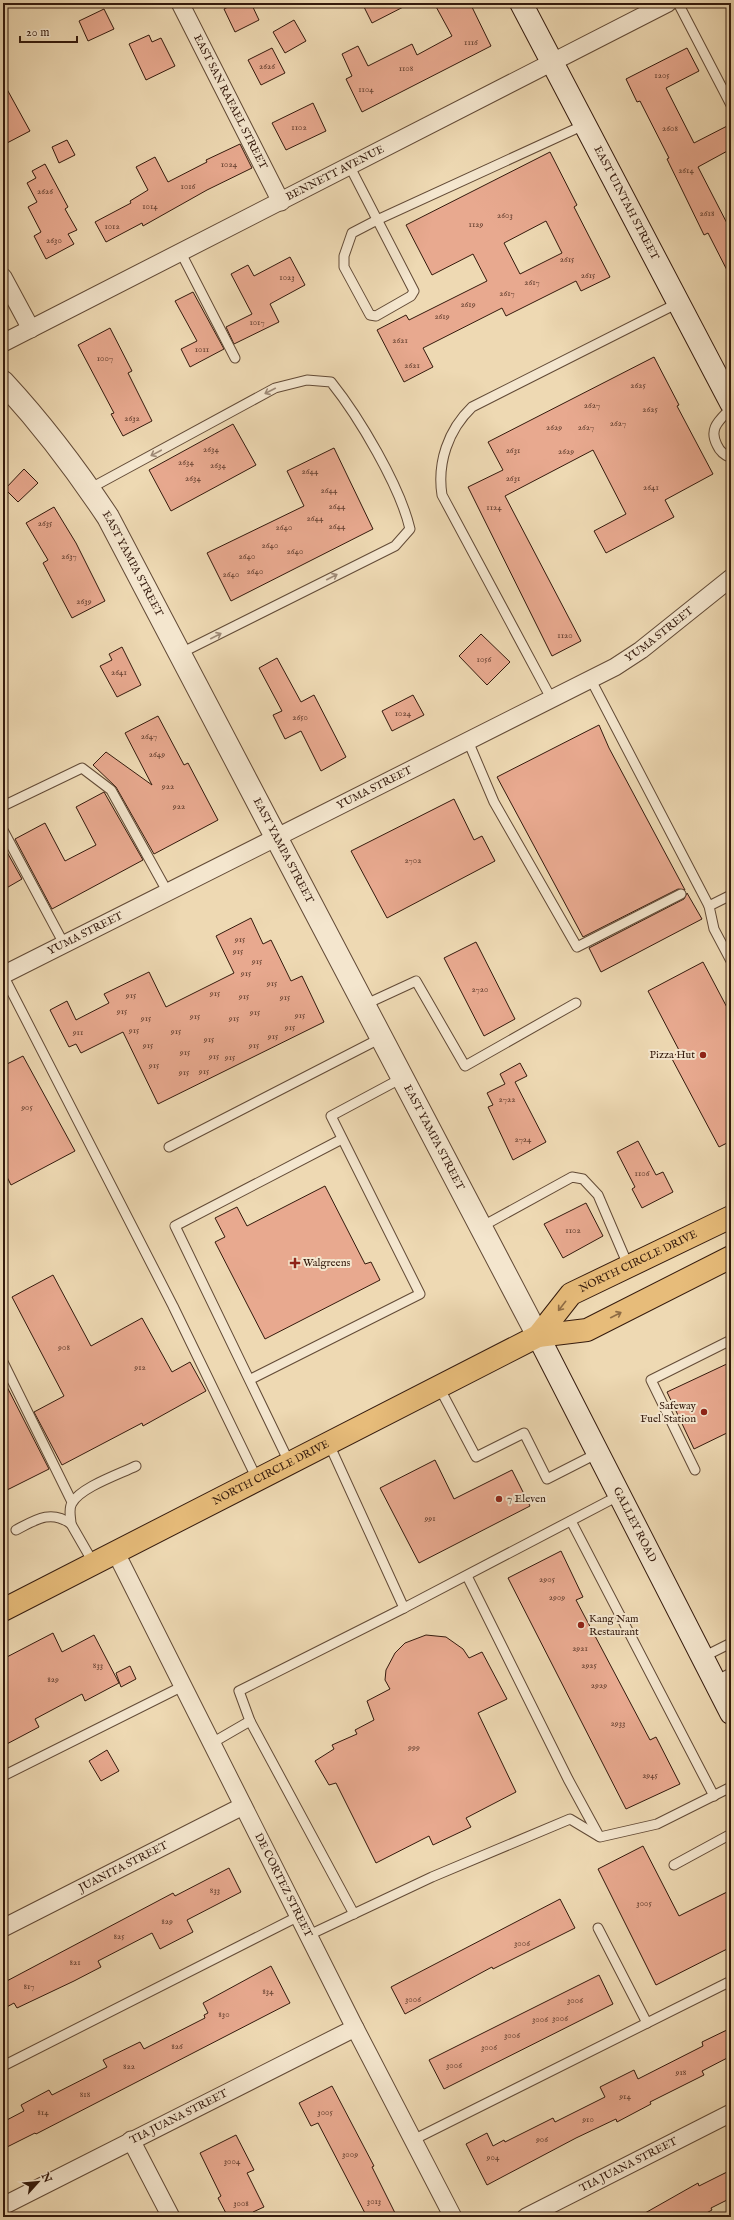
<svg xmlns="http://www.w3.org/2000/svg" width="734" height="2220" viewBox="0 0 734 2220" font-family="'IM FELL English',serif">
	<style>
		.building { fill: #e8a98f; stroke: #341a0d; fill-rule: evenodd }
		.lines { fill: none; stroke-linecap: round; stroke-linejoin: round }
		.service-casing { stroke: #624a36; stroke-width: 11 }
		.minor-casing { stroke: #624a36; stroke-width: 19 }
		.tertiary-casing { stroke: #624a36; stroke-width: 24 }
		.secondary-casing { stroke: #341a0d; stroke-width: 24 }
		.primary-casing { stroke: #341a0d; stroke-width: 24 }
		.service { stroke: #f4e6ce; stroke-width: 9 }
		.minor { stroke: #f4e6ce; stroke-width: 17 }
		.tertiary { stroke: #f4e6ce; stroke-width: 22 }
		.secondary { stroke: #f4e6ce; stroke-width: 22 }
		.primary { stroke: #e7bc7a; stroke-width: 22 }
		.oneway { stroke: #9e8a77 }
		.oneway2 { stroke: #8e6b44 }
		.poi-dot { fill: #8f2418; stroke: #f4e6ce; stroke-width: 1.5 }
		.labels { text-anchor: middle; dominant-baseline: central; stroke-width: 4; stroke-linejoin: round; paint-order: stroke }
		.number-label { font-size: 9px; fill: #613e2e }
		.street-label { font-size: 11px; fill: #341a0d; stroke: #f4e6ce }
		.poi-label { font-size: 11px; fill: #341a0d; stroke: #f4e6ce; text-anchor: start }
	</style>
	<rect width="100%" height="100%" fill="#eed9b3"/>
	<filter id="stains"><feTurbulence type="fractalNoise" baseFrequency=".005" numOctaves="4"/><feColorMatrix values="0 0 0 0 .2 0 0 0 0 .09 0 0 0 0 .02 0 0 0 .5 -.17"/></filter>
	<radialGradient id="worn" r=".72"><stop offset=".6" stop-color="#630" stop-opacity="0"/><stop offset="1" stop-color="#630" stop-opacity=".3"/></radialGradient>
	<!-- building -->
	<g class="building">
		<path d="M236,3H251L259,20L235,32L224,9Z"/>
		<path d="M362,3H411L372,23Z"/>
		<path d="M434,3H470L491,46L362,112L346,79L352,76L342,54L358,46L368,66L412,44L417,55L452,36Z"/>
		<path d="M104,9L114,29L88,41L79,21Z"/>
		<path d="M294,20L306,41L285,53L273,32Z"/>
		<path d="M149,35L152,42L161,38L175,66L146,80L129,44Z"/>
		<path d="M272,48L285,73L261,85L248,60Z"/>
		<path d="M687,48L699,71L666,88L694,143L731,124V149L698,167L731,231V278L708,233L704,235L667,159L669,158L640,101L637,102L626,79Z"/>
		<path d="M3,82L30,131L7,143L3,135Z"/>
		<path d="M313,103L326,131L286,150L272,123Z"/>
		<path d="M67,140L75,155L59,163L52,147Z"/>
		<path d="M240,144L252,168L207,190L143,226L142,223L106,242L95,222L131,203L130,201L148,190L136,167L155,157L168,182L207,162L206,160Z"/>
		<path d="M550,152L577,205L574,207L610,277L581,291L576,281L506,316L502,308L423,348L433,367L404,382L377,330L406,315L409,320L487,281L473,254L432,275L406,225ZM546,221L562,253L520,274L504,243Z"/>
		<path d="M45,164L68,207L65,209L77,230L68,234L74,244L46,259L34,236L41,232L28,207L37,202L27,183L36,178L32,171Z"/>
		<path d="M290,257L305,285L270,304L279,322L234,344L226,327L252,314L231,274L248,265L254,276Z"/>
		<path d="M193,292L224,349L190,367L181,349L197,341L175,301Z"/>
		<path d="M110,328L132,371L128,373L152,421L123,436L111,414L114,413L78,345Z"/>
		<path d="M654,357L679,405L677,406L713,474L665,500L674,517L606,553L594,531L626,514L593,450L505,496L581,641L552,656L468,487L503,470L488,442Z"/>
		<path d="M233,424L256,465L171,511L149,470Z"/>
		<path d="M334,448L373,529L231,601L207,553L304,506L287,471Z"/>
		<path d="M24,469L38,483L18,502L5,489Z"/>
		<path d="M54,507L76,543L105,601L72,618L43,563L48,560L26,523Z"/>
		<path d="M481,634L510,662L487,685L459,656Z"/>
		<path d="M122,647L141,685L117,697L100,666L112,660L109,654Z"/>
		<path d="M277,658L301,702L314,695L346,757L321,771L301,731L285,739L273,715L282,711L259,668Z"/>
		<path d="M413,695L424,715L392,731L382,711Z"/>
		<path d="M158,716L184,765L188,763L218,820L154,854L116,787L93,765L106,752L152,785L125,733Z"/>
		<path d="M599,725L609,748L685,890L678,889L583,937L497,777Z"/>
		<path d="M104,792L143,860L52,909L15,839L45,823L65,861L96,845L76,807Z"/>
		<path d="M454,799L474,840L482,836L495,861L387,918L351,851Z"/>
		<path d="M3,845L22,879L3,890Z"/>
		<path d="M687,893L702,919L601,972L589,948L684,899Z"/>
		<path d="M251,918L263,944L271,940L291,981L302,976L324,1022L158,1104L123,1032L81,1053L76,1044L69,1047L50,1010L67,1001L76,1020L109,1003L104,994L149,972L166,1007L234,973L216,936Z"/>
		<path d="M476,942L515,1019L484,1036L444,958Z"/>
		<path d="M703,962L731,1015V1141L719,1147L671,1057L680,1052L648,991Z"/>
		<path d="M23,1056L75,1151L11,1185L3,1169V1066Z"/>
		<path d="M520,1063L527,1076L515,1082L546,1142L513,1160L488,1107L493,1105L487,1093L505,1084L500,1074Z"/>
		<path d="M638,1141L656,1175L663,1172L673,1192L642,1208L632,1189L635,1187L617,1152Z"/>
		<path d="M325,1186L365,1264L371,1262L380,1280L265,1339L215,1242L225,1237L215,1218L237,1207L247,1226Z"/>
		<path d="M586,1203L603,1236L563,1258L544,1224Z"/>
		<path d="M53,1275L91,1346L142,1318L172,1372L190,1362L206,1391L143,1426L142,1423L62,1465L34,1412L64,1396L12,1297Z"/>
		<path d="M731,1362V1431L694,1449L667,1392Z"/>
		<path d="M3,1379L49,1469L3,1492Z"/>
		<path d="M435,1460L454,1499L512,1470L530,1506L419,1563L380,1488Z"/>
		<path d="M561,1551L583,1597L576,1600L650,1740L656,1737L680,1784L626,1809L508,1578Z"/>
		<path d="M53,1633L62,1652L94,1635L119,1683L85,1701L82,1694L35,1719L39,1727L3,1746V1659Z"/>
		<path d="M426,1635L446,1637L463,1649L469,1658L482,1652L507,1699L478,1713L516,1792L466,1818L471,1827L433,1845L429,1836L376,1863L336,1783L329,1785L315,1761L334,1749L332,1745L357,1734L355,1730L374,1720L367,1701L390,1689L385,1680L386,1670L395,1653L405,1643Z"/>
		<path d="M130,1666L136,1679L121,1687L116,1673Z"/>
		<path d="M107,1750L119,1771L101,1781L89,1761Z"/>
		<path d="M643,1846L679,1916L731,1890V1947L656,1985L598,1869Z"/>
		<path d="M229,1868L241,1892L187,1920L193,1932L160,1949L152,1933L98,1961L101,1967L74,1981L17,2008L14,2003L3,2009V1983L173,1893L175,1896Z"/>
		<path d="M560,1899L575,1928L493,1969L492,1967L405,2014L391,1987Z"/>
		<path d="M271,1966L290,2003L36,2134L35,2133L3,2149V2122L24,2111L21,2105L49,2090L52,2095L107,2067L103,2060L140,2042L144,2049L205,2018L204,2015L208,2013L203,2003Z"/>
		<path d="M599,1975L613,2004L444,2089L429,2060Z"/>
		<path d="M731,2028V2056L702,2071L704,2075L650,2102L651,2104L617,2122L616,2119L576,2138L487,2185L466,2144L487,2133L493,2146L504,2140L505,2142L553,2118L555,2122L605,2097L600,2087L634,2070L638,2079L703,2046L702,2042Z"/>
		<path d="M332,2086L374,2166L372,2167L397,2217H367L318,2123L311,2126L299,2103Z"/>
		<path d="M236,2135L254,2170L247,2173L264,2207L253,2212L256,2217H228L218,2198L221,2196L200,2153Z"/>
		<path d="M731,2170V2198L711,2208L712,2210L699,2217H638L698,2183L699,2186Z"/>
	</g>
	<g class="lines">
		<!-- service casing -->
		<g class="service-casing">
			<g id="service">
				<path d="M678,3L731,105"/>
				<path d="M350,167L414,291L411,296L376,316L370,315L344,267V256L352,233L377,220L584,125"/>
				<path d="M181,253L235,358"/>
				<path d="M731,408C720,420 708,428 717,445C720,452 724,455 731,458"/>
				<path d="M89,489L275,388L307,380L331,382C359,417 400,486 410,529L395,546L181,653"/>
				<path d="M591,680L709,906"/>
				<path d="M552,700L442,495C437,463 448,430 472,407L678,303"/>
				<path d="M468,741L494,802L577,947L681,894"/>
				<path d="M3,806L82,768L111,790L167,891"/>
				<path d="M3,830L64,944"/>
				<path d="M731,895L709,906L714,929L731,961"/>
				<path d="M3,975L173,1306L258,1481"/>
				<path d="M364,1005L416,981L465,1066L576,1003"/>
				<path d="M169,1147L381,1038"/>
				<path d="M481,1227L572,1177L583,1179L598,1195L628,1265"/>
				<path d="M3,1362L72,1502"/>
				<path d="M251,1379L420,1294L331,1116L402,1078"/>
				<path d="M439,1387L476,1457L524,1433L547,1479L598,1453"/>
				<path d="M290,1464L175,1226L342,1139"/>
				<path d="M695,1470L651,1380L731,1340"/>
				<path d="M571,1521L714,1796"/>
				<path d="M71,1524C71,1518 68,1509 72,1503C81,1487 120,1474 136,1466"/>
				<path d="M16,1530C35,1520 51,1509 71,1524L94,1564"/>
				<path d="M467,1576L568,1779L599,1836"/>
				<path d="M404,1608L620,1495"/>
				<path d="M703,1657L731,1643"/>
				<path d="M715,1681L731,1673"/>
				<path d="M250,1721L354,1914"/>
				<path d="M212,1743L250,1721L239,1691L404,1608L329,1444"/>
				<path d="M3,1776L183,1686"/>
				<path d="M674,1865L731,1834"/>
				<path d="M598,1928L647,2023"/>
				<path d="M309,1935L432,1877L570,1819L600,1837L657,1824L731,1787"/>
				<path d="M3,2066L299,1916"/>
				<path d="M413,2140L731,1981"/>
			</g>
		</g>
		<!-- minor casing -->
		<g class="minor-casing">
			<g id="minor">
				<path id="s1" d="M180,3L281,202"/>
				<path d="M3,277L31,329"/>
				<path id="s2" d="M3,343L668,3"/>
				<path id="s3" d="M3,975L615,667L641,650L731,578"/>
				<path id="s4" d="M116,1553L355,2028L453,2217"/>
				<path id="s5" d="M3,1928L243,1806"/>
				<path d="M131,2140L171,2217"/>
				<path id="s6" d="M3,2206L355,2028"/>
				<path id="s7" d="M526,2217L731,2113"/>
			</g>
		</g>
		<!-- tertiary casing -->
		<g class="tertiary-casing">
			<g id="tertiary">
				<path id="s8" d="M3,382C42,424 76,469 108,517L538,1336"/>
			</g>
		</g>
		<!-- secondary casing -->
		<g class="secondary-casing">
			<g id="secondary">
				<path id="s9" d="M521,3L731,403"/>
				<path id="s10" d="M538,1336L731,1713"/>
			</g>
		</g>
		<!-- primary casing -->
		<g class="primary-casing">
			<g id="primary">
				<path id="s11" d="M538,1336L571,1294L731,1217"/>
				<path id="s12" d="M3,1610L538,1336L587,1330L731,1257"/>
			</g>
		</g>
		<!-- service -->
		<use href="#service" class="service"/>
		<!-- minor -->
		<use href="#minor" class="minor"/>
		<!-- tertiary -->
		<use href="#tertiary" class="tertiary"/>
		<!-- secondary -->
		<use href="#secondary" class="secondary"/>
		<!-- primary -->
		<use href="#primary" class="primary"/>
	</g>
	<!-- one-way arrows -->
	<defs><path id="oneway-shaft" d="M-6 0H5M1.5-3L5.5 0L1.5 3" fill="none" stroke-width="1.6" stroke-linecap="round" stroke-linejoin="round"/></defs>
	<g class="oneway">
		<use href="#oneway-shaft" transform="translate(270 391) rotate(153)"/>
		<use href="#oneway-shaft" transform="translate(156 453) rotate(152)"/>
		<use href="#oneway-shaft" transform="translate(332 577) rotate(-27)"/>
		<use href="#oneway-shaft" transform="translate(216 636) rotate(-27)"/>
	</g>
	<g class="oneway2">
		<use href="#oneway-shaft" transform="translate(562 1306) rotate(128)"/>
		<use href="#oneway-shaft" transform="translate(616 1315) rotate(-27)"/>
	</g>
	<!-- markers -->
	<g class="poi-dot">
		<circle cx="703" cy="1055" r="4"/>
		<path d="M293 1257h4v4h4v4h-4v4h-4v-4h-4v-4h4z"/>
		<circle cx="704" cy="1412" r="4"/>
		<circle cx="499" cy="1499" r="4"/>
		<circle cx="581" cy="1625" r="4"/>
	</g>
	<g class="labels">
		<!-- number labels -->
		<g class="number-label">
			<text x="471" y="42">1116</text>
			<text x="267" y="66">2626</text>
			<text x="406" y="68">1108</text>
			<text x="662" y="75">1205</text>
			<text x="366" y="89">1104</text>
			<text x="299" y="127">1102</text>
			<text x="670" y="128">2608</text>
			<text x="229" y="164">1024</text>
			<text x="686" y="170">2614</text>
			<text x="188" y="186">1016</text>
			<text x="45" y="191">2626</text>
			<text x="150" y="206">1014</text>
			<text x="707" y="213">2618</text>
			<text x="505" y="215">2603</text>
			<text x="476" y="224">1129</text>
			<text x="112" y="226">1012</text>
			<text x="54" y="240">2630</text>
			<text x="567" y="259">2615</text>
			<text x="588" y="275">2615</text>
			<text x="287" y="277">1023</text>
			<text x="532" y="282">2617</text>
			<text x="507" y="293">2617</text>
			<text x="468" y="304">2619</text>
			<text x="442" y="316">2619</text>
			<text x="257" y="322">1017</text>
			<text x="400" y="340">2621</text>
			<text x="202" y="349">1011</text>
			<text x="105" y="358">1007</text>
			<text x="412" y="365">2621</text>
			<text x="638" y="385">2625</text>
			<text x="592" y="405">2627</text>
			<text x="650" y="409">2625</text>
			<text x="132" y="418">2632</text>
			<text x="618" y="423">2627</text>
			<text x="554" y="427">2629</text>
			<text x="586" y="427">2627</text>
			<text x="211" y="449">2634</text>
			<text x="513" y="450">2631</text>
			<text x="566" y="451">2629</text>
			<text x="186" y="462">2634</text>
			<text x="218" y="465">2634</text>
			<text x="310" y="471">2644</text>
			<text x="193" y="478">2634</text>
			<text x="513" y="478">2631</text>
			<text x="651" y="487">2641</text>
			<text x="329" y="490">2644</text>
			<text x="337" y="506">2644</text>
			<text x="494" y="507">1124</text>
			<text x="315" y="518">2644</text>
			<text x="45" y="523">2635</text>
			<text x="337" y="526">2644</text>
			<text x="284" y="527">2640</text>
			<text x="270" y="545">2640</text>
			<text x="295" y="551">2640</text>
			<text x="69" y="556">2637</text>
			<text x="247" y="556">2640</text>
			<text x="255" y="571">2640</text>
			<text x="231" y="574">2640</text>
			<text x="84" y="601">2639</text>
			<text x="565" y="635">1120</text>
			<text x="484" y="659">1056</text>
			<text x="119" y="672">2641</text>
			<text x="403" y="713">1024</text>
			<text x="300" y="717">2650</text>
			<text x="149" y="736">2647</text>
			<text x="157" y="754">2649</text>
			<text x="168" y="786">922</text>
			<text x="179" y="806">922</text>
			<text x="413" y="860">2702</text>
			<text x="240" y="939">915</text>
			<text x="238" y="951">915</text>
			<text x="257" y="961">915</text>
			<text x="246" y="973">915</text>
			<text x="272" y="983">915</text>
			<text x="480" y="989">2720</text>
			<text x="215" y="993">915</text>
			<text x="131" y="995">915</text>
			<text x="244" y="996">915</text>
			<text x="285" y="997">915</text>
			<text x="122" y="1011">915</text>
			<text x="255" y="1012">915</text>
			<text x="300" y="1015">915</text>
			<text x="195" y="1016">915</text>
			<text x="146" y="1018">915</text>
			<text x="234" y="1018">915</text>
			<text x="290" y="1027">915</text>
			<text x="134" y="1030">915</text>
			<text x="176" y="1031">915</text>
			<text x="78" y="1032">911</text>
			<text x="273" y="1036">915</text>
			<text x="209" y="1039">915</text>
			<text x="148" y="1045">915</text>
			<text x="254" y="1045">915</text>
			<text x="185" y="1052">915</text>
			<text x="214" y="1056">915</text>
			<text x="230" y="1057">915</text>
			<text x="154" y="1065">915</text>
			<text x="204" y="1071">915</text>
			<text x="184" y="1072">915</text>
			<text x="507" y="1099">2722</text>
			<text x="27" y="1107">905</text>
			<text x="523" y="1139">2724</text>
			<text x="642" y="1173">1106</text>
			<text x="573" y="1230">1102</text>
			<text x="64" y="1347">908</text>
			<text x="140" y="1367">912</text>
			<text x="430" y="1518">991</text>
			<text x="547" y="1579">2905</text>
			<text x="557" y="1597">2909</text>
			<text x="580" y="1648">2921</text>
			<text x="98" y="1665">833</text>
			<text x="589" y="1665">2925</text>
			<text x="53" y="1679">829</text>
			<text x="599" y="1685">2929</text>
			<text x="618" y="1723">2933</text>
			<text x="414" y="1747">999</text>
			<text x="650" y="1775">2945</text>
			<text x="215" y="1890">833</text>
			<text x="644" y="1903">3005</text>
			<text x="167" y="1921">829</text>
			<text x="119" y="1936">825</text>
			<text x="522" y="1943">3006</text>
			<text x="75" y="1962">821</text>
			<text x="29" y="1986">817</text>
			<text x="268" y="1991">834</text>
			<text x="413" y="1999">3006</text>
			<text x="575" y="2000">3006</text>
			<text x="224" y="2014">830</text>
			<text x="560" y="2018">3006</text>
			<text x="540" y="2019">3006</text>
			<text x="512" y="2035">3006</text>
			<text x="177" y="2046">826</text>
			<text x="489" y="2047">3006</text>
			<text x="454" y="2065">3006</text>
			<text x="129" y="2066">822</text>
			<text x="681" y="2072">918</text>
			<text x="85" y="2094">818</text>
			<text x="625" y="2096">914</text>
			<text x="43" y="2112">814</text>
			<text x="325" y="2112">3005</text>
			<text x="588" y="2119">910</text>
			<text x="542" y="2139">906</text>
			<text x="350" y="2154">3009</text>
			<text x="493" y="2157">904</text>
			<text x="232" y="2161">3004</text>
			<text x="374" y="2201">3013</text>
			<text x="241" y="2203">3008</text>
		</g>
		<!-- street labels -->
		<g class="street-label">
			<text stroke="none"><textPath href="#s1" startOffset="111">EAST SAN RAFAEL STREET</textPath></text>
			<text stroke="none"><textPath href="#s2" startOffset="373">BENNETT AVENUE</textPath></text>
			<text stroke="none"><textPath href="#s9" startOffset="226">EAST UINTAH STREET</textPath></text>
			<text stroke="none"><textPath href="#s8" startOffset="224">EAST YAMPA STREET</textPath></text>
			<text stroke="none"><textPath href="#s3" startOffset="740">YUMA STREET</textPath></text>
			<text stroke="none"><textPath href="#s3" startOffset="416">YUMA STREET</textPath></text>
			<text stroke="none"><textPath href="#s8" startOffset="548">EAST YAMPA STREET</textPath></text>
			<text stroke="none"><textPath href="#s3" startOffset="92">YUMA STREET</textPath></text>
			<text stroke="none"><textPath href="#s8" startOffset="872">EAST YAMPA STREET</textPath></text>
			<text stroke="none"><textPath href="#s11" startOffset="128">NORTH CIRCLE DRIVE</textPath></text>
			<text stroke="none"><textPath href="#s12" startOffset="301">NORTH CIRCLE DRIVE</textPath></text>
			<text stroke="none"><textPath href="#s10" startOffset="212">GALLEY ROAD</textPath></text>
			<text stroke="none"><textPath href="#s5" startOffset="135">JUANITA STREET</textPath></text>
			<text stroke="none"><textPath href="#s4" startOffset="372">DE CORTEZ STREET</textPath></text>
			<text stroke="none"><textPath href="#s6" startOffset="197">TIA JUANA STREET</textPath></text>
			<text stroke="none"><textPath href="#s7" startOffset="115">TIA JUANA STREET</textPath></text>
		</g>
		<!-- poi labels -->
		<g class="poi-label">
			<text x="695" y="1055" text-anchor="end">Pizza Hut</text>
			<text x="303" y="1263">Walgreens</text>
			<text x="696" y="1406" text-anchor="end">Safeway<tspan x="696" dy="13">Fuel Station</tspan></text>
			<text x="507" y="1499">7 Eleven</text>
			<text x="589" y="1619">Kang Nam<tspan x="589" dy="13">Restaurant</tspan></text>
		</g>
	</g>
	<!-- margin -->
	<rect width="734" height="2220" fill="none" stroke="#eed9b3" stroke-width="16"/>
	<rect x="4" y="4" width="726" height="2212" fill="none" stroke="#341a0d" stroke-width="2"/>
	<rect x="8" y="8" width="718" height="2204" fill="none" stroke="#341a0d"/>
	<!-- north arrow -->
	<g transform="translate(38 2182) rotate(63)" stroke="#f4e6ce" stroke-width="3" paint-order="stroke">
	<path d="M0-3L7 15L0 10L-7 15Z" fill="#341a0d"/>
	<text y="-6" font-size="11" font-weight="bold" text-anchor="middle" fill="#341a0d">N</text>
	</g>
	<!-- scale -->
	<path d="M20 36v6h57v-6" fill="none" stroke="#341a0d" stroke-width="2"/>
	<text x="26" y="36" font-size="12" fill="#341a0d" stroke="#f4e6ce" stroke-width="3" paint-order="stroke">20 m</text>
	<rect width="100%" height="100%" filter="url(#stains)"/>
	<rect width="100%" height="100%" fill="url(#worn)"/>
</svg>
